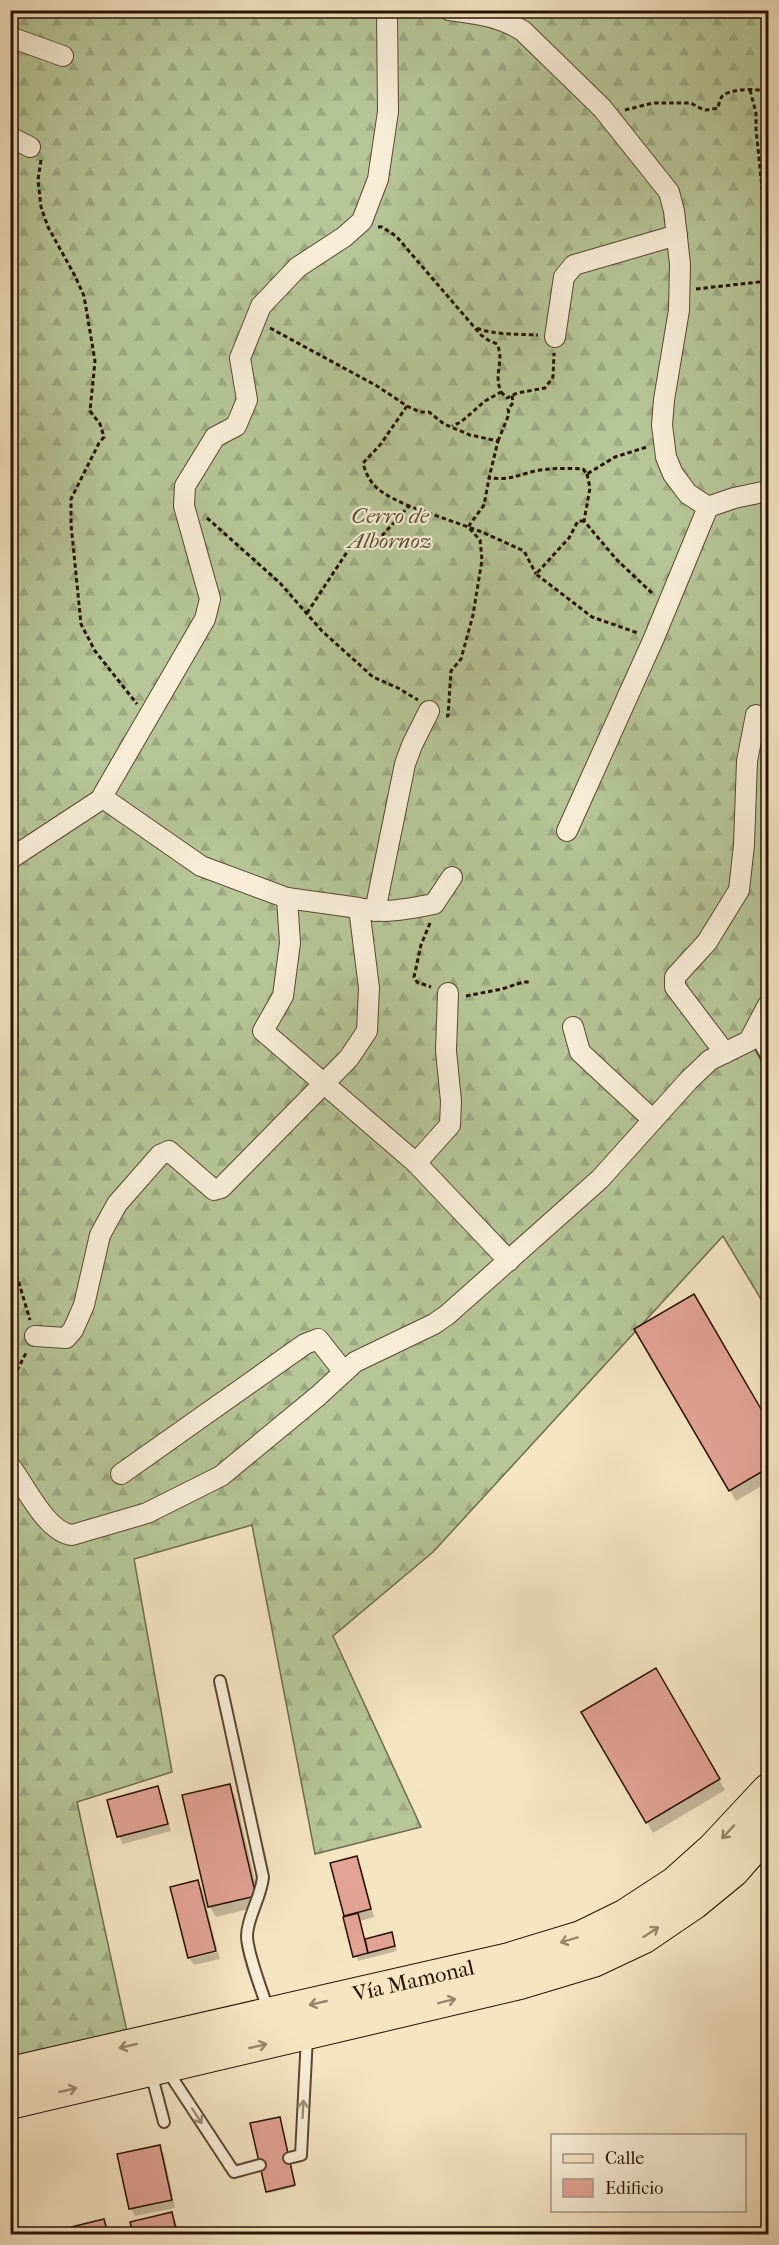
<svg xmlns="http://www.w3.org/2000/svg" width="779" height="2245" viewBox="0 0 779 2245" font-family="'IM FELL French Canon',serif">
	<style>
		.forest { fill: url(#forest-firs); stroke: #6e6c4c; stroke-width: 1.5 }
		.shadow { fill: #0003 }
		.building { fill: #e3a296; stroke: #261100; stroke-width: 1.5 }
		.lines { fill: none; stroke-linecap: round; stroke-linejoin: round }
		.service-casing { stroke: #5a4631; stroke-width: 14 }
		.minor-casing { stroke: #5a4631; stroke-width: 22 }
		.primary-casing { stroke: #261100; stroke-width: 34 }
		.path { stroke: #261100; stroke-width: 3; stroke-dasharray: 4.5 3; stroke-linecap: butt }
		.service { stroke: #f8eed8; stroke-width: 10 }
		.minor { stroke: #f8eed8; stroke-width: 20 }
		.primary { stroke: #f5e5c3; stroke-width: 32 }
		.oneway { stroke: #98866b }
		.oneway2 { stroke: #9a8b77 }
		.labels { text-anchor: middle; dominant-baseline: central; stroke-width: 4.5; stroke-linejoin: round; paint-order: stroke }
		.park-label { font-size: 22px; font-style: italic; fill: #585035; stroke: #f8eed8 }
		.street-label { font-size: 22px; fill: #261100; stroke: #f8eed8 }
	</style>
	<defs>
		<pattern id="forest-firs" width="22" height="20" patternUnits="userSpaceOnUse" patternTransform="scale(1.5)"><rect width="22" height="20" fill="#b6c698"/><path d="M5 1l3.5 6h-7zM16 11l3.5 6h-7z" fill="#9ca981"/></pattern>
	</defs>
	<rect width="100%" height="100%" fill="#f5e5c3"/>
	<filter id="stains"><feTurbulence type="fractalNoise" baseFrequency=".00333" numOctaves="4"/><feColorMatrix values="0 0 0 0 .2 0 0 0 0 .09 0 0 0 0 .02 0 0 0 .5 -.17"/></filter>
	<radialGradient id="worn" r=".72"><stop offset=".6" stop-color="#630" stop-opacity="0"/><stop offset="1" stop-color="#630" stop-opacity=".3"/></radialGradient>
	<!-- forest -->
	<path class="forest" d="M11,11H768V1047L759,1054L768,1067V1311L723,1236L433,1552L333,1636L421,1827L315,1854L252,1525L134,1559L172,1772L77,1802L128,2036L11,2058Z"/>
	<!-- shadow -->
	<g class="shadow">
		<path d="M694,1296L768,1424V1482L736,1501L637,1329Z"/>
		<path d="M655,1670L725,1790L653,1833L583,1713Z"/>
		<path d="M229,1785L235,1796L261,1906L216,1917L210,1907L183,1796Z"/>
		<path d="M157,1787L161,1795L171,1831L123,1844L119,1836Z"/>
		<path d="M356,1858L361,1866L374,1917L360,1921L365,1940L391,1934L397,1951L358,1961L346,1915Z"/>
		<path d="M198,1882L202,1889L217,1949L189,1956Z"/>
		<path d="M218,1952L220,1959L194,1965L190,1959Z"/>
		<path d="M280,2120L295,2187L269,2193L268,2192Z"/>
		<path d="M159,2146L164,2154L175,2208L135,2216L131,2209Z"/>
		<path d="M172,2214L176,2222L179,2234H135L132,2223Z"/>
		<path d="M103,2221L109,2234H74L73,2228Z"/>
	</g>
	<!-- building -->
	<g class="building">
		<path d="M694,1294L768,1421V1468L729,1491L634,1329Z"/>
		<path d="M656,1668L720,1779L646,1823L581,1712Z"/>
		<path d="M230,1784L256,1896L208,1907L182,1795Z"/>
		<path d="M158,1786L168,1824L117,1837L107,1800Z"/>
		<path d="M357,1856L371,1909L344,1916L330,1863Z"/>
		<path d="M198,1880L216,1951L188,1958L170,1887Z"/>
		<path d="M358,1913L368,1953L353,1957L343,1917Z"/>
		<path d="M392,1932L395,1946L368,1953L365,1939Z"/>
		<path d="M280,2117L295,2185L266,2192L250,2123Z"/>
		<path d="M160,2145L172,2200L129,2209L117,2154Z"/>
		<path d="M172,2212L177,2234H133L130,2222Z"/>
		<path d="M104,2219L108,2234H73L71,2227Z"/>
	</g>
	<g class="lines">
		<!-- service casing -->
		<g class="service-casing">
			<g id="service">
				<path d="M754,1034L768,1060"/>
				<path d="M220,1681L263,1877C261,1898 247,1917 247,1936C247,1953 263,1994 269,2012"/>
				<path d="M167,2070L234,2172L260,2165"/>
				<path d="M151,2073L164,2122"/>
				<path d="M289,2158L301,2155L307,2036"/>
			</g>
		</g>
		<!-- minor casing -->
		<g class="minor-casing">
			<g id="minor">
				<path d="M449,10C475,13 501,17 523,31L602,108L669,192L674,211L680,264L679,310L664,400L662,425L666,457L673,474L688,494L708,507L734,498L768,491"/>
				<path d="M10,37L63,56"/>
				<path d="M10,137L30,147"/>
				<path d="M555,337L564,277L574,265L677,235"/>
				<path d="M567,831L654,638L708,507"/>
				<path d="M10,859L103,798"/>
				<path d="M287,898L290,943L283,996L263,1031L416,1163L509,1261"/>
				<path d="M365,909C387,914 411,908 434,904L452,877"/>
				<path d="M375,911L405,764L412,745L429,711"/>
				<path d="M573,1027L580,1052L653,1120"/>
				<path d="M725,1053L675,987V977L707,942L739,890L744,845L747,761L756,715"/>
				<path d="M416,1163L450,1125L451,1101L446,1051L448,993"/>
				<path d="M35,1336L66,1338L73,1330L84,1305L100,1235L117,1204L160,1155L169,1151L214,1190L221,1188L349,1058L367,1031L369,988L359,908L287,898L201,866L106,800L103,795L205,619L210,599L184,506L185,486L215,437L236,426L247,400L240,358L261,306L298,267L344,237L362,221L378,179L388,112L387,10"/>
				<path d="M10,1466C25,1485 46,1532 72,1535L147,1513L221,1476L318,1396L355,1362L434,1324L447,1315L600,1179L689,1080L710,1060L749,1041L768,1005"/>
				<path d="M121,1474L305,1344L318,1339L344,1372"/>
			</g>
		</g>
		<!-- primary casing -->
		<g class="primary-casing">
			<g id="primary">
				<path id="s1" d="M10,2073L509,1959L581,1937L626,1915L675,1883L713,1849L768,1790"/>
				<path d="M10,2103L520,1983L593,1961L644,1937L694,1903L733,1871L768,1831"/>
			</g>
		</g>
		<!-- path -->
		<g class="path">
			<path d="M750,90L756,113V129L768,247"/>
			<path d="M625,110L653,103H691L697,107L706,110L718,108C719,105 719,101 721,98C726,88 760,88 768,92"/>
			<path d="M41,160L38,180L41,207L48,227L75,276L84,296L95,361L90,411L100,424L104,437L99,443L71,499V524L81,624L95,651L137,704"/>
			<path d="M378,227H382L396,236L481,335L488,340L497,344C505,362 493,372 501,392L485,401L461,422L452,426"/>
			<path d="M696,289L768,281"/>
			<path d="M270,328L377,386L407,406L420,412H429L444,424L470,435L498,441L489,478C511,480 515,476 535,471C551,468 567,468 583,469L587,474L615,457L647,447"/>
			<path d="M477,328C492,335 520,334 538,335"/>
			<path d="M501,392L507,398L517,393L545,388L553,377L554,353"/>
			<path d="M407,406L380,445L363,463C370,490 386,495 409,506"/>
			<path d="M498,441L509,414L508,409L513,403L512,395"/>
			<path d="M587,474L590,488L584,521L617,560L653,594"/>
			<path d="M207,518L280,583L322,631L373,677L398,688L418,700"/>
			<path d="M584,521H578L569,538L536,574L592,617L638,633"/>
			<path d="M307,613L349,549L379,539L409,506L482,532L524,551L536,574"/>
			<path d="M446,716H448L451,671L461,659L473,615L482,560L480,540L468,527L484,505L489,478"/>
			<path d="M430,923L421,945L414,977L417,982L431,987"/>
			<path d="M466,996L502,989L523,982H531"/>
			<path d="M10,1253L30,1320"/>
			<path d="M10,1384L27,1351"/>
		</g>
		<!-- service -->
		<use href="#service" class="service"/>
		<!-- minor -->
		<use href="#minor" class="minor"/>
		<!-- primary -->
		<use href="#primary" class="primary"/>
	</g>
	<!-- one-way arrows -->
	<defs><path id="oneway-shaft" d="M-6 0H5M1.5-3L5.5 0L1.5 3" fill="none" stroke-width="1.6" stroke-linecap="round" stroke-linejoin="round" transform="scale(1.5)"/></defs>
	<g class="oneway">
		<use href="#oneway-shaft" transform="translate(728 1832) rotate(133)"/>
		<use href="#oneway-shaft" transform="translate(651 1932) rotate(-33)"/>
		<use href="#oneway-shaft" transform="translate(569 1940) rotate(163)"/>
		<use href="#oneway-shaft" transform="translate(447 2001) rotate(-14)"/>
		<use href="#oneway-shaft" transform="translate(318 2003) rotate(167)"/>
		<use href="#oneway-shaft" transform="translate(128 2046) rotate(167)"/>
		<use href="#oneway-shaft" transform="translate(258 2046) rotate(-13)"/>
		<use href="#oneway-shaft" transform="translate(68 2090) rotate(-13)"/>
	</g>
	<g class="oneway2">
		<use href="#oneway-shaft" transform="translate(303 2109) rotate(-87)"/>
		<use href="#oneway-shaft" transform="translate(197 2116) rotate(57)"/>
	</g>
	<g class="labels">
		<!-- park labels -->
		<g class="park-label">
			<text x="390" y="516">Cerro de<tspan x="390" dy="25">Albornoz</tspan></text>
		</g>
		<!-- street labels -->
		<g class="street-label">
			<text stroke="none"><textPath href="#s1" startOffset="414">Vía Mamonal</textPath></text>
		</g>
	</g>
	<!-- margin -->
	<rect width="779" height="2245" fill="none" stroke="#f5e5c3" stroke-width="36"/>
	<rect x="12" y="12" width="755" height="2221" fill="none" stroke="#261100" stroke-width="3"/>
	<rect x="18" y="18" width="743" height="2209" fill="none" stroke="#261100" stroke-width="1.5"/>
	<!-- legend -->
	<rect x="551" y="2134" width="195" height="78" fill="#f8eed8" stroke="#a49682" stroke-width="1.5"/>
	<rect x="563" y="2154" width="30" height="9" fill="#f5e5c3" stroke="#a49682" stroke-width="1.5"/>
	<text x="605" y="2164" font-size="18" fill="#261100">Calle</text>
	<rect x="563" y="2179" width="30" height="18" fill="#e3a296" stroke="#a49682" stroke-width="1.5"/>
	<text x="605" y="2194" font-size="18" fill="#261100">Edificio</text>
	<rect width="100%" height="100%" filter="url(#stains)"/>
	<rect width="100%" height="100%" fill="url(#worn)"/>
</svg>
